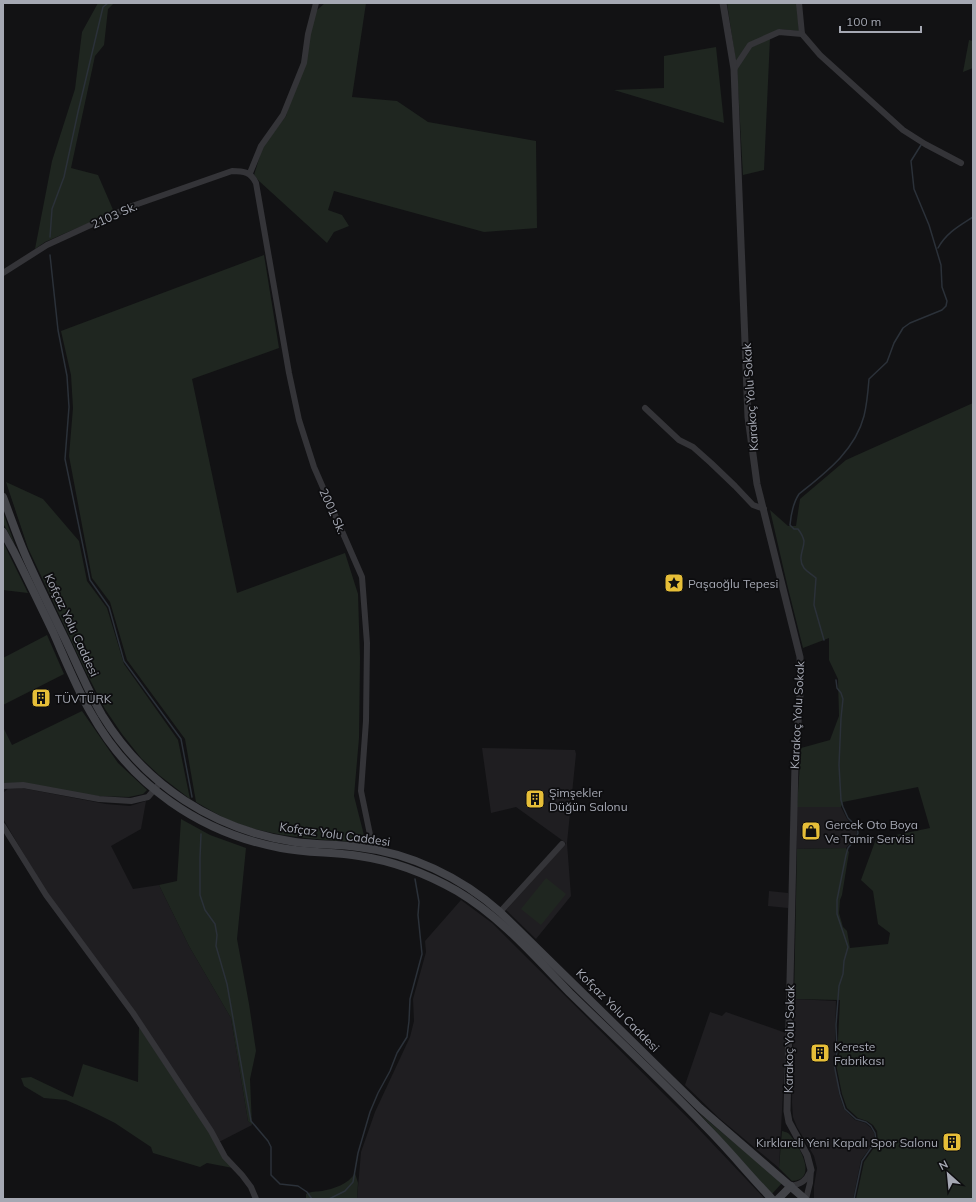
<svg xmlns="http://www.w3.org/2000/svg" width="976" height="1202" viewBox="0 0 976 1202" font-family="Mulish,sans-serif">
	<style>
		.built { fill: #1f1e21 }
		.green { fill: #1f2620 }
		.lines { fill: none; stroke-linecap: round; stroke-linejoin: round }
		.stream { stroke: #2b3139; stroke-width: 1.5 }
		.minor { stroke: #343438; stroke-width: 6 }
		.tertiary { stroke: #343438; stroke-width: 7 }
		.secondary { stroke: #424348; stroke-width: 8 }
		.labels { text-anchor: middle; dominant-baseline: central; stroke-width: 3.5; stroke-linejoin: round; paint-order: stroke }
		.street-label { font-size: 12px; fill: #a5a8b3; stroke: #0d0d0f }
		.poi-label { font-size: 12px; fill: #a5a8b3; stroke: #0d0d0f; text-anchor: start }
	</style>
	<rect width="100%" height="100%" fill="#121214"/>
	<!-- built -->
	<g class="built">
		<path d="M482,748L575,750L576,754L567,843L571,896L536,939L506,910L566,843L516,807L491,813Z"/>
		<path d="M9,788H22L106,804L130,806L146,801L141,829L111,846L133,889L159,885L189,946L231,1018L248,1121L252,1125L219,1142L47,893L6,824L3,818V793Z"/>
		<path d="M797,807H841L847,819L856,828L857,833L855,838L846,848L797,849Z"/>
		<path d="M769,891L788,893V908L768,906Z"/>
		<path d="M461,900L492,923L693,1123L765,1199H357L361,1152L375,1112L410,1037L414,1021L413,999L426,952L425,941Z"/>
		<path d="M794,999L836,1001L835,1039L836,1052L833,1063L837,1078L839,1094L844,1109L855,1120L865,1123L870,1127L874,1133L875,1141L861,1160L853,1199H814V1186L817,1168L814,1156L797,1127L793,1117L792,1103Z"/>
		<path d="M710,1012L722,1016L726,1012L786,1033L779,1168L719,1118L685,1085Z"/>
	</g>
	<!-- green -->
	<g class="green">
		<path d="M98,3H114L108,9L104,45L95,56L71,168L98,175L114,212L45,242L35,249L52,161L75,89L82,32Z"/>
		<path d="M325,3H366L352,97L397,101L428,122L536,141L537,228L484,232L334,191L328,210L342,215L349,226L334,232L327,243L259,181L254,175L263,146L286,116L316,11Z"/>
		<path d="M727,3H797L799,31L780,29L750,43L736,63Z"/>
		<path d="M770,38L764,170L743,175L737,69L752,47Z"/>
		<path d="M969,40L973,41V68L963,72Z"/>
		<path d="M716,47L724,123L614,90L664,88V56Z"/>
		<path d="M264,255L279,348L192,379L237,593L345,553L358,594L360,658L359,738L354,796L366,843C321,839 271,838 229,820C218,815 207,808 196,802L185,739L127,660L110,602L92,578L69,456L73,408L71,375L61,331Z"/>
		<path d="M973,403V1199H856L864,1162L878,1142L877,1131L873,1125L867,1121L858,1118L847,1108L842,1094L836,1064L840,1052L838,1040L840,1000L794,999L797,849L846,848L849,852L842,895L840,900L839,913L843,927L847,931L850,948L888,944L890,933L878,924L873,891L861,880L876,839L930,828L918,787L843,802L841,807H797L801,748L830,740L839,716L838,679L829,660V638L803,648L787,584L770,510L788,526H796L800,499L846,460Z"/>
		<path d="M6,482L43,499L79,541L87,581L107,608L124,664L178,740L190,799L159,775L141,758L122,734L105,709L85,670L28,548Z"/>
		<path d="M3,512L15,545L3,523Z"/>
		<path d="M3,542L28,593L3,590Z"/>
		<path d="M47,635L64,674L3,705V658Z"/>
		<path d="M82,711L118,763L147,790L143,794L129,797L97,796L3,784V727L12,745Z"/>
		<path d="M181,819L210,835L246,848L237,939L249,1004L256,1051L250,1079L252,1125L248,1121L231,1018L189,946L159,885L177,881Z"/>
		<path d="M546,878L566,894L541,925L521,909Z"/>
		<path d="M139,1027L233,1168L207,1163L200,1167L153,1153L151,1147L115,1123L91,1111L66,1100L44,1098L24,1086L21,1078L31,1077L73,1097L83,1064L138,1082Z"/>
		<path d="M699,1113L782,1183L772,1194Z"/>
		<path d="M782,1131C785,1132 788,1132 790,1135C799,1145 819,1180 792,1181L779,1168Z"/>
		<path d="M355,1173L358,1183L357,1199H306V1194C311,1191 316,1192 322,1191C333,1189 349,1184 355,1173Z"/>
	</g>
	<g class="lines">
		<!-- stream -->
		<g class="stream">
			<path d="M50,237L52,209L64,177L78,112L103,7L108,3"/>
			<path d="M938,248C946,233 959,226 973,217"/>
			<path d="M50,255L58,330L67,376L69,407L65,459L90,580L109,607L124,661L181,739L192,797"/>
			<path d="M824,640L814,605L816,578C813,575 807,572 804,568C797,558 804,550 804,541C803,536 801,533 798,529H794L790,525C791,514 793,503 799,494C825,473 855,451 864,416C867,404 868,392 869,379L887,362L894,343L903,328L910,323L942,310L946,306L947,301L942,287L941,265L929,225L914,189L911,161L921,145"/>
			<path d="M836,680L837,688L841,693L843,699L841,718L839,765L841,800L843,807L848,818L857,827L858,833L856,838L848,848L846,855L837,900V914L848,947L844,961L843,974L839,986L836,1025L837,1052L834,1064L840,1094L845,1109L856,1119L866,1122L871,1126L875,1133L876,1141L862,1161L854,1199"/>
			<path d="M201,834L200,858V895L205,910L215,924L217,935L216,946L227,984L251,1121L268,1141L271,1147V1175L280,1184L298,1186L307,1192L312,1199"/>
			<path d="M329,1199L345,1191L353,1182L358,1153L370,1112L378,1093L390,1071L397,1053L407,1037L409,1021L410,999L422,954L418,915L419,902L415,879"/>
		</g>
		<!-- minor -->
		<g class="minor">
			<path d="M799,3L802,34L820,55L903,130L925,144L961,163"/>
			<path d="M734,69L750,45L779,32L802,34"/>
			<path d="M250,173L261,146L283,115L304,63L308,34L316,3"/>
			<path d="M3,273L47,245L132,206L232,171C244,171 251,172 256,183L289,373L299,420L314,467L362,577L367,643L366,721L361,791L373,849"/>
			<path d="M645,408L679,440L693,447L711,463L735,486L753,505L764,509"/>
			<path d="M3,786L23,785L99,799L131,801L148,797L160,783"/>
			<path d="M3,826L46,895L133,1013L211,1131L225,1157L242,1175L251,1187L256,1199"/>
			<path d="M500,912L562,844"/>
			<path d="M791,1186C801,1184 806,1181 810,1172"/>
			<path d="M806,1199L810,1183L811,1170"/>
		</g>
		<!-- tertiary -->
		<path class="tertiary" d="M723,3L734,69L748,417L757,484L800,657L801,680L795,765L787,1111L789,1122L807,1155L811,1170"/>
		<!-- secondary -->
		<g class="secondary">
			<path d="M3,497C11,518 18,539 27,559C39,586 52,612 65,639C77,664 88,691 102,715C145,785 214,830 295,842C316,845 337,844 358,847C410,853 461,877 500,912L700,1108L805,1199"/>
			<path d="M3,532L14,552C27,578 40,605 53,632C65,659 76,687 91,713C131,785 200,833 281,848C307,853 333,852 359,856C394,861 427,874 457,891C501,917 535,957 570,993C615,1037 661,1080 705,1126C728,1149 749,1175 772,1199"/>
			<path d="M778,1199L791,1186"/>
		</g>
	</g>
	<!-- icons -->
	<defs>
		<g id="sight-square" transform="scale(1)"><rect x="-9" y="-9" width="18" height="18" rx="4" fill="#e6be38" stroke="#0d0d0f"/><path d="M0-6L1.8-2.2L6-1.7L2.9 1.2L3.7 5.4L0 3.3L-3.7 5.4L-2.9 1.2L-6-1.7L-1.8-2.2Z" fill="#111"/></g>
		<g id="building-square" transform="scale(1)"><rect x="-9" y="-9" width="18" height="18" rx="4" fill="#e6be38" stroke="#0d0d0f"/><path d="M-4-6H4V6H1V3H-1V6H-4ZM-2.5-4.3h1.7v1.8h-1.7ZM.8-4.3h1.7v1.8H.8ZM-2.5-1h1.7V.8h-1.7ZM.8-1h1.7V.8H.8Z" fill="#111"/></g>
		<g id="shop-square" transform="scale(1)"><rect x="-9" y="-9" width="18" height="18" rx="4" fill="#e6be38" stroke="#0d0d0f"/><path d="M-5-2.5h2.3a2.7 3.5 0 0 1 5.4 0H5L5.5 6h-11ZM-1.5-2.5h3a1.5 2.3 0 0 0-3 0Z" fill="#111"/></g>
	</defs>
	<g fill-rule="evenodd">
		<use href="#sight-square" x="674" y="583"/>
		<use href="#building-square" x="41" y="698"/>
		<use href="#building-square" x="535" y="799"/>
		<use href="#shop-square" x="811" y="831"/>
		<use href="#building-square" x="820" y="1053"/>
		<use href="#building-square" x="952" y="1142"/>
	</g>
	<g class="labels">
		<!-- street labels -->
		<g class="street-label">
			<text transform="translate(114 215) rotate(-24)">2103 Sk.</text>
			<text transform="translate(750 397) rotate(-94)">Karakoç Yolu Sokak</text>
			<text transform="translate(333 511) rotate(66)">2001 Sk.</text>
			<text transform="translate(72 625) rotate(65)">Kofçaz Yolu Caddesi</text>
			<text transform="translate(797 715) rotate(-87)">Karakoç Yolu Sokak</text>
			<text transform="translate(335 834) rotate(8)">Kofçaz Yolu Caddesi</text>
			<text transform="translate(618 1010) rotate(45)">Kofçaz Yolu Caddesi</text>
			<text transform="translate(789 1039) rotate(-89)">Karakoç Yolu Sokak</text>
		</g>
		<!-- poi labels -->
		<g class="poi-label">
			<text x="688" y="583">Paşaoğlu Tepesi</text>
			<text x="55" y="698">TÜVTÜRK</text>
			<text x="549" y="792">Şimşekler<tspan x="549" dy="14">Düğün Salonu</tspan></text>
			<text x="825" y="824">Gercek Oto Boya<tspan x="825" dy="14">Ve Tamir Servisi</tspan></text>
			<text x="834" y="1046">Kereste<tspan x="834" dy="14">Fabrikası</tspan></text>
			<text x="938" y="1142" text-anchor="end">Kırklareli Yeni Kapalı Spor Salonu</text>
		</g>
	</g>
	<!-- border -->
	<rect width="976" height="1202" fill="none" stroke="#a5a8b3" stroke-width="8"/>
	<!-- north arrow -->
	<g transform="translate(948 1174) rotate(333)" stroke="#0d0d0f" stroke-width="3" paint-order="stroke">
	<path d="M0-3L7 15L0 10L-7 15Z" fill="#a5a8b3"/>
	<text y="-6" font-size="11" font-weight="bold" text-anchor="middle" fill="#a5a8b3">N</text>
	</g>
	<!-- scale -->
	<path d="M840 26v6h81v-6" fill="none" stroke="#a5a8b3" stroke-width="2"/>
	<text x="846" y="26" font-size="12" fill="#a5a8b3" stroke="#0d0d0f" stroke-width="3" paint-order="stroke">100 m</text>
</svg>
